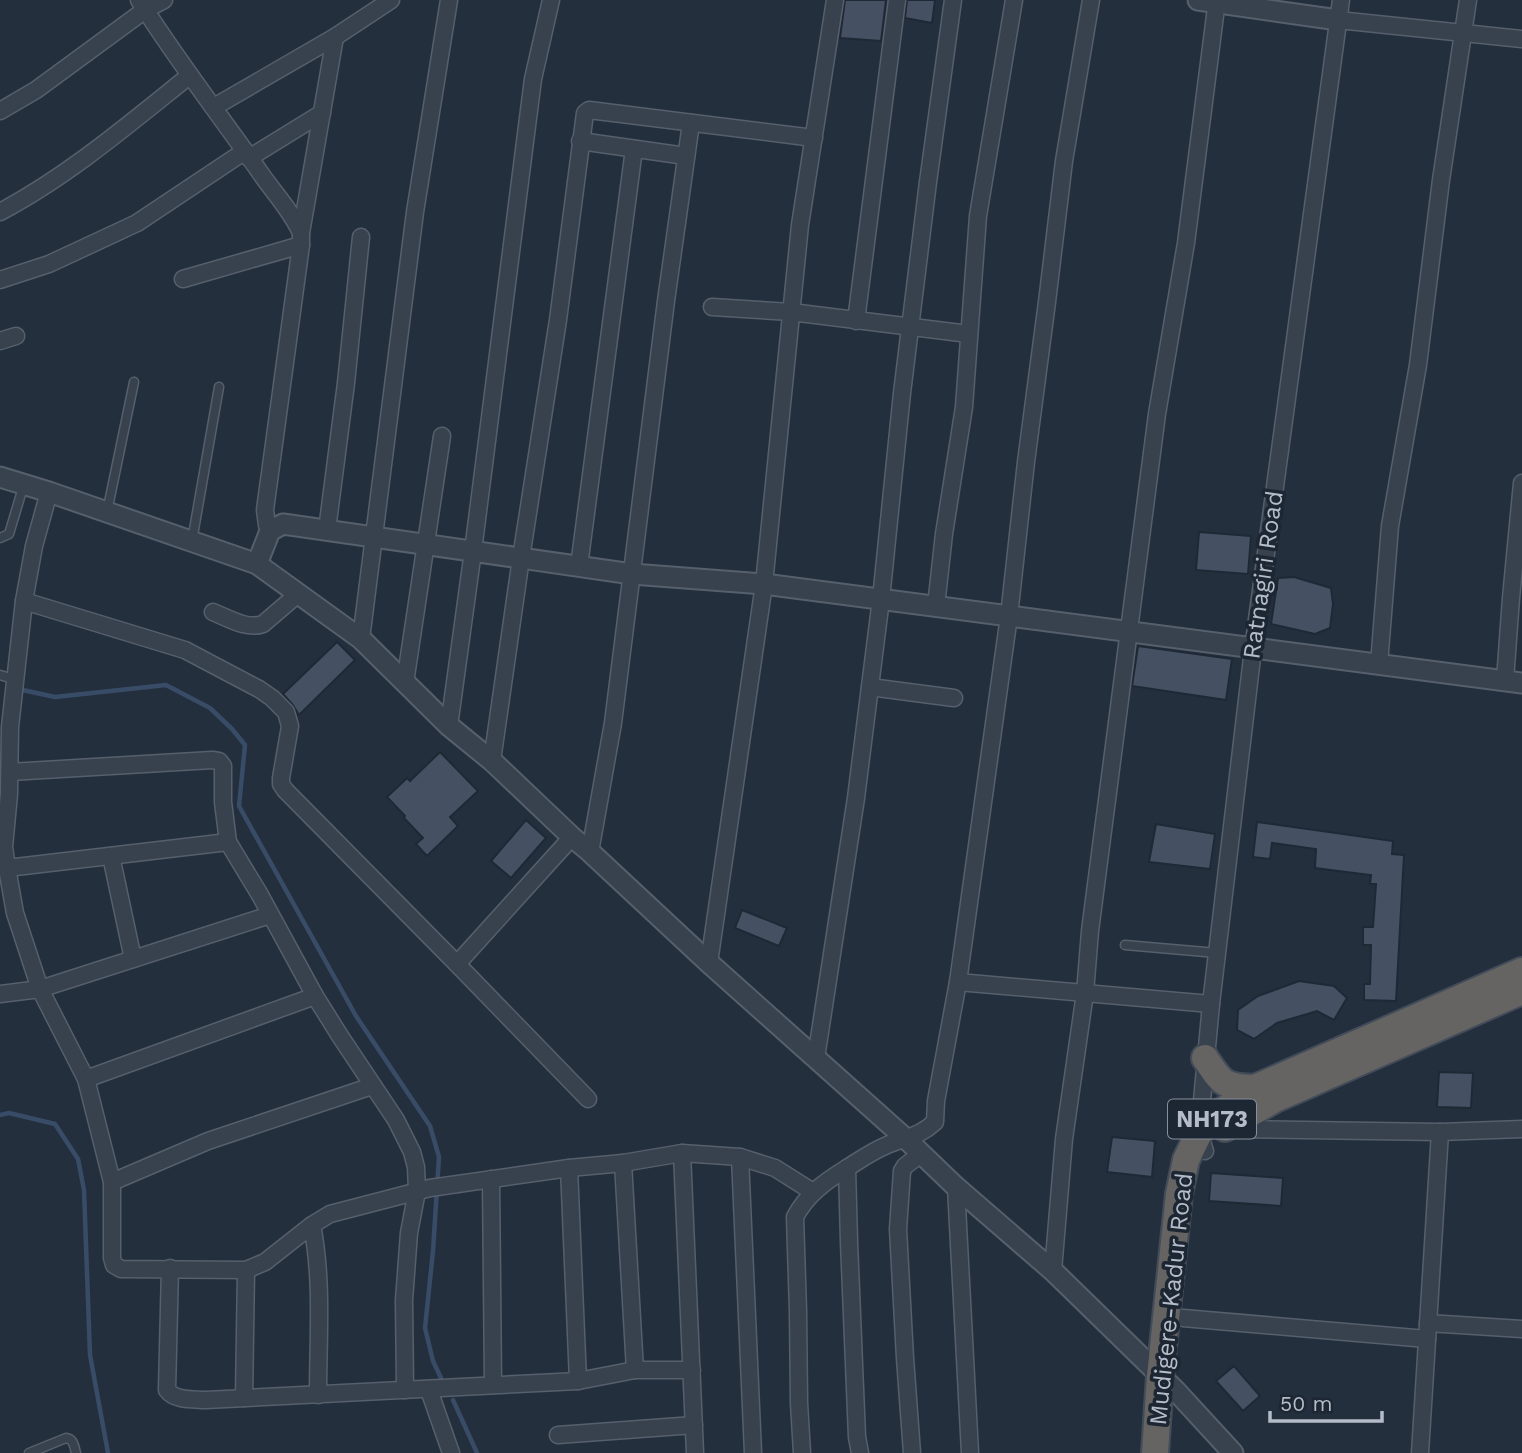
<svg xmlns="http://www.w3.org/2000/svg" width="1522" height="1453" viewBox="0 0 1522 1453" font-family="'Work Sans',sans-serif">
	<style>
		.lines { fill: none; stroke-linecap: round; stroke-linejoin: round }
		.stream { stroke: #394c67; stroke-width: 4.5 }
		.building { fill: #455162; stroke: #1f2835; stroke-width: 2 }
		.service-casing { stroke: #565f6c; stroke-width: 11 }
		.minor-casing { stroke: #565f6c; stroke-width: 19 }
		.tertiary-casing { stroke: #565f6c; stroke-width: 23 }
		.trunk-casing { stroke: #434c59; stroke-width: 30 }
		.service { stroke: #38414e; stroke-width: 8 }
		.minor { stroke: #38414e; stroke-width: 16 }
		.tertiary { stroke: #38414e; stroke-width: 19 }
		.trunk { stroke: #656462; stroke-width: 26 }
		.labels { text-anchor: middle; dominant-baseline: central; stroke-width: 7; stroke-linejoin: round; paint-order: stroke }
		.shield { fill: #1d2633; stroke: #878f9c; stroke-width: 2 }
		.shield-label { font-size: 23px; font-weight: bold; fill: #b4bcc9 }
		.street-label { font-size: 24px; fill: #b4bcc9; stroke: #1d2633 }
	</style>
	<rect width="100%" height="100%" fill="#242f3e"/>
	<g class="lines">
		<!-- stream -->
		<g class="stream">
			<path d="M18,689L55,697L166,685L210,708L232,729L245,745L239,806L356,1016L430,1126L439,1157L433,1251L425,1328L433,1361L441,1378"/>
			<path d="M0,1115L9,1113L55,1124L78,1159L84,1190L90,1355L108,1453"/>
			<path d="M453,1400L477,1453"/>
		</g>
	</g>
	<!-- building -->
	<g class="building">
		<path d="M845,0H886L881,41L840,38Z"/>
		<path d="M907,0H935L932,23L905,18Z"/>
		<path d="M1199,532L1251,536L1248,574L1196,570Z"/>
		<path d="M1294,577L1331,588L1333,604L1330,628L1315,634L1271,624L1278,578Z"/>
		<path d="M337,642L355,660L299,715L293,705L283,694Z"/>
		<path d="M1138,646L1232,659L1226,700L1132,686Z"/>
		<path d="M440,752L478,791L450,817L458,826L427,856L416,844L423,838L404,818L405,816L387,797L407,778L410,781Z"/>
		<path d="M526,820L546,838L511,878L491,861Z"/>
		<path d="M1257,822L1393,841L1392,854L1404,855L1396,1001L1364,1000V984H1370L1371,945H1363V927H1373L1376,884H1370L1371,875L1315,868L1316,849L1272,843L1270,859L1253,857Z"/>
		<path d="M1156,824L1215,834L1210,869L1149,862Z"/>
		<path d="M742,910L787,928L779,946L735,928Z"/>
		<path d="M1299,981L1334,986L1347,998L1334,1020L1317,1011L1277,1023L1254,1039L1237,1030L1238,1010L1258,996Z"/>
		<path d="M1439,1072L1473,1073L1471,1108L1437,1107Z"/>
		<path d="M1112,1137L1155,1141L1152,1177L1107,1172Z"/>
		<path d="M1211,1173L1283,1178L1281,1206L1209,1201Z"/>
		<path d="M1234,1366L1260,1396L1243,1411L1216,1381Z"/>
	</g>
	<g class="lines">
		<!-- service casing -->
		<g class="service-casing">
			<g id="service">
				<path d="M107,512L134,382"/>
				<path d="M0,538L9,534L24,484"/>
				<path d="M192,541L219,387"/>
				<path d="M0,675L17,680"/>
				<path d="M1125,945L1217,953"/>
				<path d="M29,1453L66,1438C74,1439 74,1446 76,1453"/>
			</g>
		</g>
		<!-- minor casing -->
		<g class="minor-casing">
			<g id="minor">
				<path d="M139,0C176,59 219,114 259,171C273,192 291,210 301,233"/>
				<path d="M1338,20L1522,39"/>
				<path d="M214,107L335,37L391,0"/>
				<path d="M0,111L36,90L145,10L164,0"/>
				<path d="M580,141L686,156"/>
				<path d="M249,158L322,113"/>
				<path d="M0,212C68,176 129,124 189,76"/>
				<path d="M183,279L301,245"/>
				<path d="M0,280L49,264L137,223L245,151"/>
				<path d="M712,307L791,312L969,334"/>
				<path d="M856,321L897,0"/>
				<path d="M0,341L16,336"/>
				<path d="M49,492L34,546L24,601L10,727L9,794L4,847L7,868L228,842"/>
				<path d="M327,530L346,383L361,237"/>
				<path d="M270,531L267,525L265,510L301,245V233L335,37"/>
				<path d="M579,566L634,149"/>
				<path d="M24,601L185,650L259,689L272,698L286,712L290,726L281,778V784L285,790L457,964L588,1099"/>
				<path d="M936,606L944,534L964,407L978,216L1014,0"/>
				<path d="M213,612C228,618 247,630 263,624L298,594"/>
				<path d="M361,639L415,212L449,0"/>
				<path d="M1379,664L1390,526L1418,365L1441,180L1468,0"/>
				<path d="M1505,680L1511,598L1522,483"/>
				<path d="M405,683L442,436"/>
				<path d="M870,687L954,698"/>
				<path d="M449,726L473,551L533,79L551,0"/>
				<path d="M492,761L521,558L558,320L585,113L589,110L814,138"/>
				<path d="M10,772L212,760L219,761L223,766V802L228,842L260,895L315,996L340,1036L396,1120L412,1152L416,1167L417,1191L409,1233L404,1300L405,1390"/>
				<path d="M590,852L613,723L666,301L691,123"/>
				<path d="M111,856L133,959"/>
				<path d="M7,868L15,913L40,989L86,1079L112,1182V1258L114,1265L121,1269L246,1270L265,1262L312,1225L330,1214L430,1188L569,1168L623,1163L682,1153L740,1157L775,1168L813,1192"/>
				<path d="M709,963L764,584L800,225L835,0"/>
				<path d="M457,964L572,837"/>
				<path d="M958,982L1211,1004"/>
				<path d="M0,994L40,989L270,915"/>
				<path d="M816,1058L856,798L881,599L902,393L928,182L953,0"/>
				<path d="M86,1079L315,996"/>
				<path d="M1231,1129L1440,1132L1522,1129"/>
				<path d="M1205,1151L1199,1133L1211,1004L1253,649L1341,0"/>
				<path d="M682,1153L695,1453"/>
				<path d="M740,1157L753,1453"/>
				<path d="M623,1163L635,1370"/>
				<path d="M569,1168L578,1381"/>
				<path d="M847,1168L849,1242L857,1437L860,1453"/>
				<path d="M491,1179L493,1385"/>
				<path d="M112,1182L208,1141L372,1086"/>
				<path d="M956,1187L970,1453"/>
				<path d="M312,1225C323,1281 318,1338 318,1395"/>
				<path d="M170,1268L167,1390C175,1401 193,1399 206,1400L578,1381L635,1370H692"/>
				<path d="M1053,1271L1064,1139L1085,993L1090,931L1157,414L1186,243L1217,0"/>
				<path d="M1183,1318L1427,1339"/>
				<path d="M1428,1323L1522,1329"/>
				<path d="M429,1390L451,1453"/>
				<path d="M244,1398L246,1270"/>
				<path d="M558,1435L694,1425"/>
				<path d="M802,1453L799,1403L798,1311L795,1217C807,1194 826,1181 847,1168C860,1160 871,1152 885,1146C905,1137 919,1137 935,1122L936,1101L958,982L1009,616L1026,462L1047,302L1064,161L1091,0"/>
				<path d="M912,1453L905,1358L898,1229L902,1171L905,1166L921,1154"/>
				<path d="M1420,1453L1440,1132"/>
			</g>
		</g>
		<!-- tertiary casing -->
		<g class="tertiary-casing">
			<g id="tertiary">
				<path d="M1198,0L1338,20"/>
				<path d="M0,477L49,492L257,564L361,639L449,726L492,761L572,837L590,852L709,963L905,1138L956,1187L1053,1271L1176,1391L1233,1453"/>
				<path d="M257,564L270,531L283,524L632,574L764,584L1522,683"/>
			</g>
		</g>
		<!-- trunk casing -->
		<g class="trunk-casing">
			<g id="trunk">
				<path d="M1205,1058C1222,1084 1224,1087 1255,1088"/>
				<path d="M1225,1128L1275,1099L1522,991"/>
				<path d="M1155,1453L1160,1376L1179,1194L1186,1160L1199,1133L1214,1117L1255,1088L1522,971"/>
			</g>
		</g>
		<!-- service -->
		<use href="#service" class="service"/>
		<!-- minor -->
		<use href="#minor" class="minor"/>
		<!-- tertiary -->
		<use href="#tertiary" class="tertiary"/>
		<!-- trunk -->
		<use href="#trunk" class="trunk"/>
	</g>
	<g class="labels">
		<!-- shield labels -->
		<rect class="shield" x="1168" y="1099.5" width="88" height="39" rx="5"/>
		<g class="shield-label">
			<text x="1212" y="1119">NH173</text>
		</g>
		<!-- street labels -->
		<g class="street-label">
			<text transform="translate(1263 575) rotate(-82)">Ratnagiri Road</text>
			<text transform="translate(1171 1299) rotate(-84)">Mudigere-Kadur Road</text>
		</g>
	</g>
	<!-- scale -->
	<path d="M1270 1411v10h112v-10" fill="none" stroke="#b4bcc9" stroke-width="3.5"/>
	<text x="1280" y="1411" font-size="21" fill="#b4bcc9" stroke="#1d2633" stroke-width="5" paint-order="stroke">50 m</text>
</svg>
